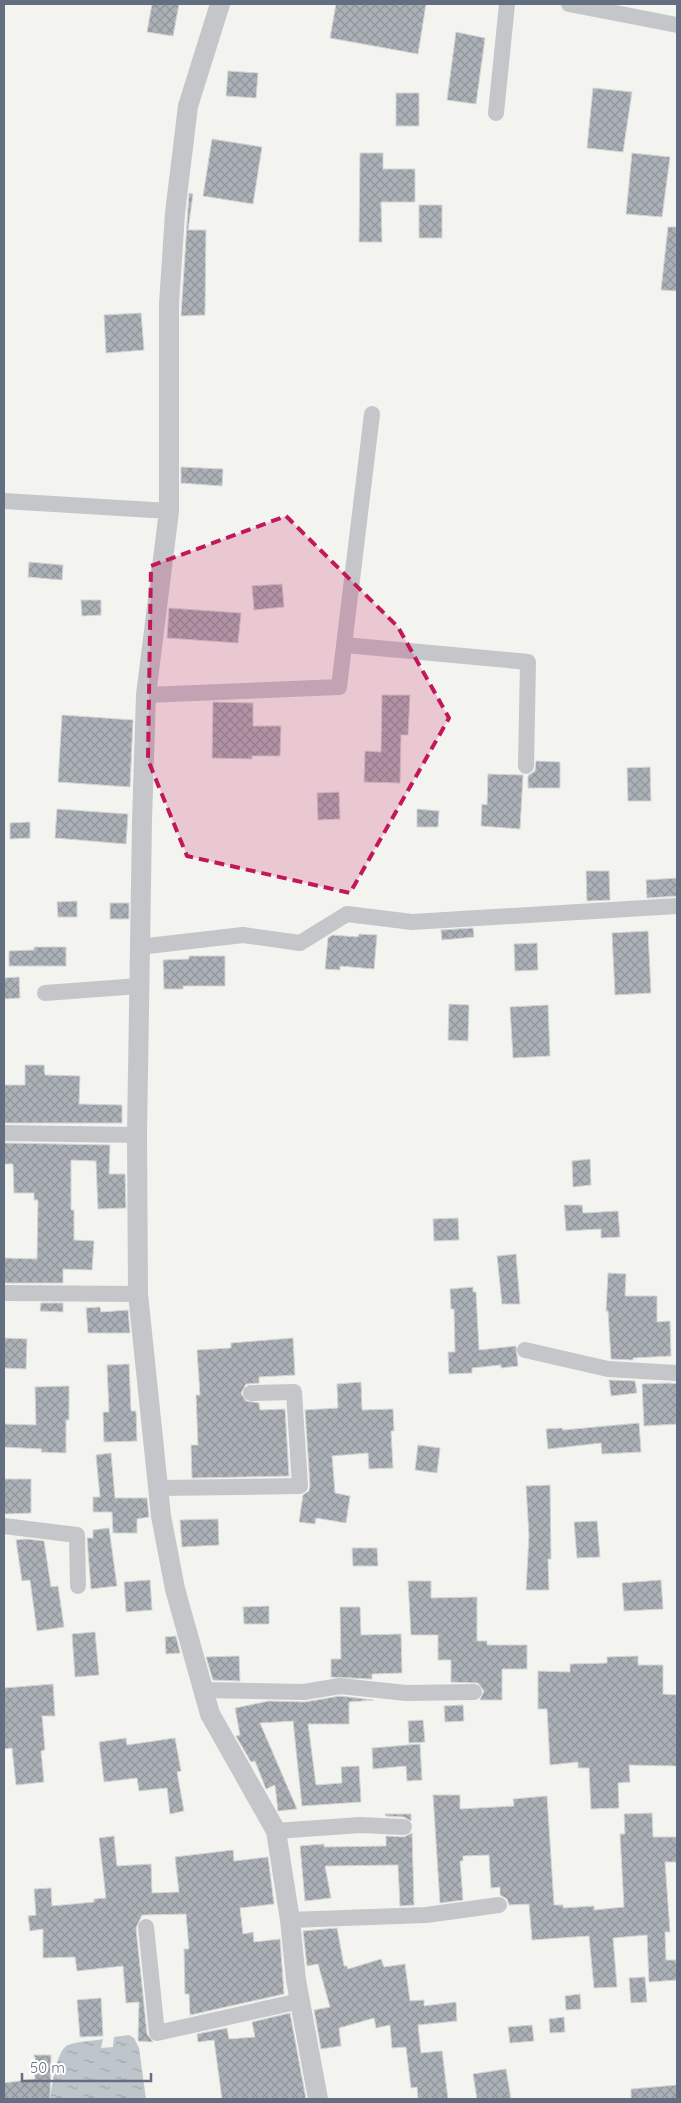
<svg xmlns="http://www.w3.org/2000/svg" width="681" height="2103" viewBox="0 0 681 2103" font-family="Quicksand,sans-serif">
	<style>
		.water { fill: url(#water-ripples) }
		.building { fill: url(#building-cross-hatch); stroke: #d4d5d3 }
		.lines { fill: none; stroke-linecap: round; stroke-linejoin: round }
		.minor { stroke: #c4c6ca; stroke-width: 16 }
		.tertiary { stroke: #c4c6ca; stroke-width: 20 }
		.marked { fill: #c2185b; fill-opacity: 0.2; stroke: #c2185b; stroke-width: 4; stroke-dasharray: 10 6; stroke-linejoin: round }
	</style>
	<defs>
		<pattern id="water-ripples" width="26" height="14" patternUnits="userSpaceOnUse" patternTransform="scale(1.25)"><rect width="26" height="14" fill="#bec6cc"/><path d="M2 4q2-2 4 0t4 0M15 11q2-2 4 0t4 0" fill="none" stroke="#9ea5ab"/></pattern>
		<pattern id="building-cross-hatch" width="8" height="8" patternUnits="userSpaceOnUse" patternTransform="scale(1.25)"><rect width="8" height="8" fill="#acb1b8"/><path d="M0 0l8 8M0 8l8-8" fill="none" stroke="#90949b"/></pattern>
	</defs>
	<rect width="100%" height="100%" fill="#f3f4f0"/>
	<!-- water -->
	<path class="water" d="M129,2035L134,2038L139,2048L146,2099H50C52,2087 56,2050 68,2045C78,2041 93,2041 103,2039L101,2048L113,2047L114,2037Z"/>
	<!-- building -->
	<g class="building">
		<path d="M152,4H179L173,36L147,32Z"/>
		<path d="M336,4H426L418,54L330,38Z"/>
		<path d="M456,32L485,38L476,104L447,100Z"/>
		<path d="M228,71L258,73L256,98L226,96Z"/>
		<path d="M593,88L632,92L623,152L587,148Z"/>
		<rect x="396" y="93" width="23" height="33"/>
		<path d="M212,139L262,147L253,204L203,196Z"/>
		<path d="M360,153H383V169H415V202H381L382,242H359Z"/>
		<path d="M632,153L670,157L662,217L626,214Z"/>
		<path d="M189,193L193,194L188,230H206L205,315L181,316Z"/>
		<rect x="419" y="205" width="23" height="33"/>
		<path d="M668,227H677V291L661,290Z"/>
		<path d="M141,313L144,350L106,353L104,315Z"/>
		<path d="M181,467L223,469L222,486L181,483Z"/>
		<path d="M29,562L63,565L62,580L28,577Z"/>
		<path d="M282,584L284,607L254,610L252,586Z"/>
		<path d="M81,600H101V615L82,616Z"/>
		<path d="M169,608L241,613L238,643L167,638Z"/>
		<path d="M382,695H410L408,735H401L400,783L364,782L365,751L381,752Z"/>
		<path d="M213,702L253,703V726H281L280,756H252V759L212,758Z"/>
		<path d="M62,715L133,720L130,787L58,782Z"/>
		<path d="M536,761L560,762V788H528V776L535,771Z"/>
		<path d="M650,767L651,801H628L627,768Z"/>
		<path d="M488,774L523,775L520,829L481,826L482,804L487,805Z"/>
		<path d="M339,792L340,819L318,820L317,793Z"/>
		<path d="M57,809L128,814L126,844L55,838Z"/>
		<path d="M417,809L439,811L438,827H417Z"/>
		<path d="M30,822V838L10,839V823Z"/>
		<path d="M586,871H609L610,900L587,901Z"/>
		<path d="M677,878V896L647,898L646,880Z"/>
		<path d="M77,901V917H58L57,902Z"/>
		<rect x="110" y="903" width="19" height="16"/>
		<path d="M473,928L474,937L442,940L441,930Z"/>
		<path d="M648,931L651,993L615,995L612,933Z"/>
		<path d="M359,934L377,935L374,969L340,966V970L325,969L328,938L332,935L358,937Z"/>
		<path d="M537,943L538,970L515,971L514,944Z"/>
		<path d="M34,947H66V966H9V951L34,950Z"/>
		<path d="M189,956H225V986H183V989H164L163,960L189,959Z"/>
		<path d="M19,977L20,998L4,999V978Z"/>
		<path d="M449,1004L469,1005L468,1041L448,1040Z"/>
		<path d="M548,1005L550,1056L513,1058L510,1007Z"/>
		<path d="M25,1065H44L45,1075L80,1076L79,1104L122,1105V1123H4V1085H25Z"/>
		<path d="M4,1143L110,1145L109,1174H125L126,1208L98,1209L96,1161L71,1160V1210H74V1240L94,1241L92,1270L63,1269V1283H4V1258L37,1259L38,1200H34V1193H14L13,1164H4Z"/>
		<path d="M590,1159L591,1185L573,1187L572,1161Z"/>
		<path d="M564,1205H582L583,1213L618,1211L620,1237L601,1238V1229L566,1231Z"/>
		<path d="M458,1218L459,1240L434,1241L433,1219Z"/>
		<path d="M516,1254L520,1304H502L497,1256Z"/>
		<path d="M608,1273L626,1274L625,1296H657V1322L670,1321L671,1356L633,1358V1360L611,1359L608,1311H606Z"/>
		<path d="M473,1287V1292H476L479,1350L516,1346L518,1366L501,1368V1365L472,1368V1373L449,1374L448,1352H455L454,1309H451L450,1289Z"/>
		<path d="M41,1303H63V1312L40,1311Z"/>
		<path d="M100,1307L101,1312L128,1310L130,1333H88L86,1308Z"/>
		<path d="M4,1338L27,1339L26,1369L4,1368Z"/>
		<path d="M293,1338L295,1375L259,1377V1383L246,1384L241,1393L246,1401L259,1403L260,1410L285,1409L289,1476L192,1478L191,1445H198L196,1395H200L197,1350L231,1348V1343Z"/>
		<path d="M129,1364L131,1411H136L137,1441L104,1442L103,1412H109L107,1365Z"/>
		<path d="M609,1380L635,1381L637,1393L611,1396Z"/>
		<path d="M361,1382L362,1410L393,1409L394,1431H391L393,1468L369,1469L368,1453L332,1456L335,1493L350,1496L346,1523L316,1518L315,1524L299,1522L303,1495L309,1491L310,1485L305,1410L338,1408L337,1384Z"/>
		<path d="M669,1383L677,1384V1424L644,1426L642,1384Z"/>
		<path d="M69,1386V1420H66V1453L41,1452L42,1449L4,1447V1424L36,1425L35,1387Z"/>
		<path d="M639,1423L641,1452L602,1454L601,1443L548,1449L546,1429L562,1428L563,1430Z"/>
		<path d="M418,1445L440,1448L437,1473L415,1470Z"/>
		<path d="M111,1453L115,1498H147L149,1517L137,1519V1533H113L112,1512H93V1497H100L96,1455Z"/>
		<path d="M4,1479H31V1513L4,1514Z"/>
		<path d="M550,1485L551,1559H548L549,1590H526L529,1536L526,1486Z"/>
		<path d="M218,1519L219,1545L182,1547L180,1520Z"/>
		<path d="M597,1521L600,1557L577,1558L574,1522Z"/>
		<path d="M109,1528L117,1586L91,1589L87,1538H93V1530Z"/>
		<path d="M26,1539L44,1541L51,1587L58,1586L64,1627L37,1631L30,1580L22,1581L16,1540Z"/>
		<path d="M352,1548H377L378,1566H353Z"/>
		<path d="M150,1580L152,1610L126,1612L124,1582Z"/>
		<path d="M661,1580L663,1609L624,1611L622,1583Z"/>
		<path d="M408,1581H431V1598L477,1597V1641H487V1645H527V1669H502V1700H480L484,1691L478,1683L451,1682V1660H438V1635H411Z"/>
		<path d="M269,1606V1624H244L243,1607Z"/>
		<path d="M340,1607H360L361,1635L401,1634L402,1673L372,1674V1679L331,1677V1659H341Z"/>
		<path d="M95,1632L99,1675L75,1677L72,1634Z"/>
		<path d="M176,1636L180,1653L166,1654L165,1637Z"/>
		<path d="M239,1656L240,1681L213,1680L206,1657Z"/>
		<path d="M638,1656V1665H663V1694L677,1695V1766L629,1765L630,1782L618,1783L619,1808L591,1809L589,1768H578V1762L550,1765L547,1709H538V1671L570,1672V1664L607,1663V1657Z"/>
		<path d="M53,1684L55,1716H42L45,1750L41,1751L44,1782L16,1785L12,1748L4,1749V1688Z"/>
		<path d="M340,1696L373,1700L349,1702V1724H308L316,1785L342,1783L341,1767L359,1766L361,1802L302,1806L293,1721L260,1723L297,1809L278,1811L275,1785L266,1789L255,1761L251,1762L236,1736L240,1735L235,1708L269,1701L305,1702Z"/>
		<path d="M463,1705L464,1721L445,1722L444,1706Z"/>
		<path d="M423,1720L425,1742L409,1743L408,1721Z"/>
		<path d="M126,1738L127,1745L175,1738L181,1771L177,1772L184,1811L170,1814L167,1788L139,1791L137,1778L104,1782L99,1742Z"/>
		<path d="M420,1744L422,1780L407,1781L406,1766L373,1769L372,1748Z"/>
		<path d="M433,1795H460V1809L514,1806L513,1799L547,1796L554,1905H563V1908L594,1906V1910L624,1907L620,1834H625L624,1814L652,1813L653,1837H677V1862H665L670,1932H665L666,1960H676L677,1980L649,1982L647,1935L613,1938L617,1987L594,1988L589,1936L532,1940L529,1904L509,1905L507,1899L500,1895V1887L491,1888L489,1855L463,1856V1861H460L463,1900L440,1903Z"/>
		<path d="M385,1814H411V1821L404,1817L386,1816Z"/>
		<path d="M412,1833L414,1905L400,1906L398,1865L325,1866L331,1898L305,1901L300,1846L324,1844V1847L386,1846V1836L404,1837Z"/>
		<path d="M114,1836L117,1866L151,1864L152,1893L179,1892L175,1857L233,1850L234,1861L268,1857L274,1904L240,1908L243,1934L253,1932L254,1942L280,1939L284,1994L190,2015L189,1994H185L184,1949H189L186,1914L142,1915L136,1928L147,2034L153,2042L138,2041L139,2002L126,2003L123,1966L77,1971L75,1957L43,1958V1929L30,1931L28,1916L36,1915L34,1889L51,1888L52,1906L94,1902V1899L106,1898L99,1838Z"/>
		<path d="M337,1928L344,1966H347L348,1969L381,1959L384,1967L405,1964L410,2001L424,2000V2006L456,2002L457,2021L418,2025L421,2053L442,2051L448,2099H418L417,2087L411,2088L406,2047L392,2048L390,2025L376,2028L374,2018L339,2028L341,2046L321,2049L314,2010L330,2007L318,1964L307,1966L303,1931Z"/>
		<path d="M645,1977L647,2002L631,2003L629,1978Z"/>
		<path d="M580,1994L581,2009L566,2010L565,1996Z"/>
		<path d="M101,1998L103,2036L80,2037L77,2000Z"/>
		<path d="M290,2013L306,2099H222L214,2040L198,2042L197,2034L227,2028L229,2039L255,2037L252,2022Z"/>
		<path d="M564,2017L565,2032L550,2033L549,2019Z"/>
		<path d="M532,2025L534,2041L510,2043L508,2027Z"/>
		<path d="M34,2055H51L50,2099H4V2083L35,2079Z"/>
		<path d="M506,2069L511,2099H477L473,2074Z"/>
		<path d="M677,2085V2099H631V2089Z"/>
	</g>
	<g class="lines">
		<!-- minor -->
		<g class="minor">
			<path d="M569,4L677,25"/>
			<path d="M496,113L507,4"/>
			<path d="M4,501L169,511"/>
			<path d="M345,645L528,662L526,766"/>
			<path d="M146,695L339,687L372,414"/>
			<path d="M139,947L243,935L300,943L347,914L412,922L677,906"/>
			<path d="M45,993L139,986"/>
			<path d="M4,1133L137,1135"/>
			<path d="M4,1293L138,1294"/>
			<path d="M525,1350L608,1369L677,1373"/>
			<path d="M160,1488L300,1486L294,1392L251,1393"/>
			<path d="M4,1526L77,1535L78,1586"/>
			<path d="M203,1690L304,1692L340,1686L406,1693L474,1692"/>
			<path d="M276,1831L360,1825L404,1827"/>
			<path d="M290,1920L426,1915L499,1905"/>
			<path d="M146,1927L157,2033L300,2001"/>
		</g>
		<!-- tertiary -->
		<path class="tertiary" d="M220,4L188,106L175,213L169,304V511L146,695L142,821L137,1135L138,1294L161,1516L175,1589L210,1714L276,1831L290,1920L296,1980L318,2099"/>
	</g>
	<!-- marked area -->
	<path class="marked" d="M286,516L398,627L449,718L350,893L187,856L148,760L151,566Z"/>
	<!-- border -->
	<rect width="681" height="2103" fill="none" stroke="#636e81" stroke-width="10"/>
	<!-- scale -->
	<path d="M22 2073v8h129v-8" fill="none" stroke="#636e81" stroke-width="2.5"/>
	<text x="30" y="2073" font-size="15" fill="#636e81" stroke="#ffffff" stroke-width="4" paint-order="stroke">50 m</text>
</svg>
